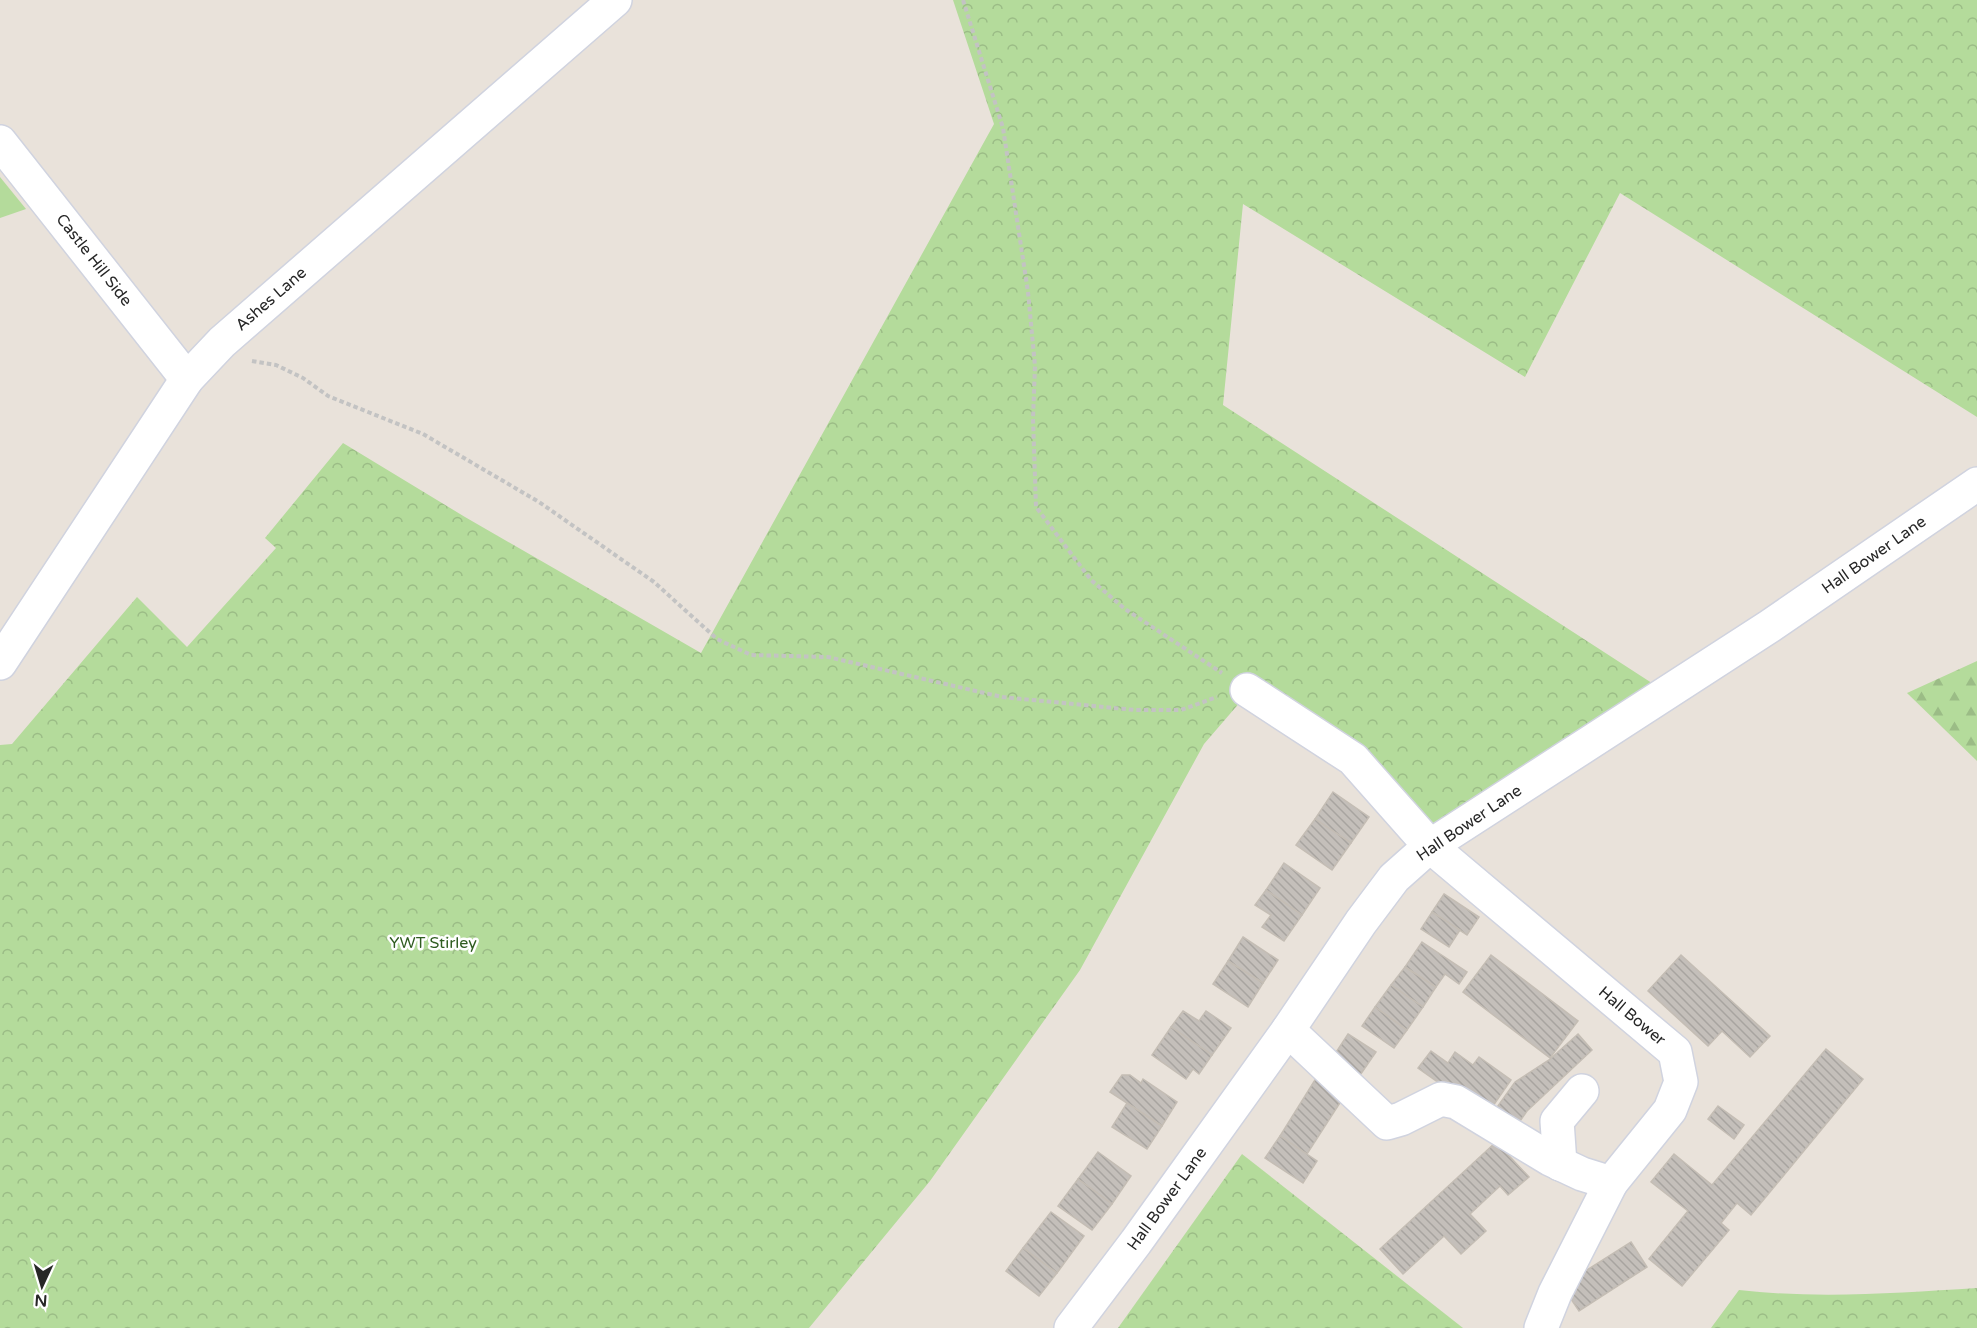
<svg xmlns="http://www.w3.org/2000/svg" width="1977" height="1328" viewBox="0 0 1977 1328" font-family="'Varela Round',sans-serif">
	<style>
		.grass { fill: #b4db9b }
		.forest { fill: url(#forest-firs) }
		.park { fill: url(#park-crowns) }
		.building { fill: url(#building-back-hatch); stroke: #c4bdb4; stroke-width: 1.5 }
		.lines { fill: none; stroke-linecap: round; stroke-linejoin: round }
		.minor-casing { stroke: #d0d3df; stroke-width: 36 }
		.path { stroke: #c3c3c3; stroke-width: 4; stroke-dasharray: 4.5 3; stroke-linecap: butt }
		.minor { stroke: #fff; stroke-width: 33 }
		.labels { text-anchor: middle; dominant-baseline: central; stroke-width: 5; stroke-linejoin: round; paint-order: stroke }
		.street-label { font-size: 16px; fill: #272727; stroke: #fff }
		.park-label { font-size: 16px; fill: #2f5c20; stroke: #fff }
	</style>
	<defs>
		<pattern id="forest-firs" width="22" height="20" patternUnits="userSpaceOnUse" patternTransform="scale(1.5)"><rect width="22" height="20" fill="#b4db9b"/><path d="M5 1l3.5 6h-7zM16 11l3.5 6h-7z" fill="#9bbc86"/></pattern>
		<pattern id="park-crowns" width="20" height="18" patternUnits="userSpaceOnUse" patternTransform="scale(1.5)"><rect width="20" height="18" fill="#b4db9b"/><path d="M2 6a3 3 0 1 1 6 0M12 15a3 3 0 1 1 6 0" fill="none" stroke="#9bbc86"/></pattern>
		<pattern id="building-back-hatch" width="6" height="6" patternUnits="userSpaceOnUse" patternTransform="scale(1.5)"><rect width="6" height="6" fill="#c4bfba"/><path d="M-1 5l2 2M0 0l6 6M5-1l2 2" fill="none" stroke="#a8a4a0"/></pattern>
	</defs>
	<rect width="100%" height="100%" fill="#e9e2da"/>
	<!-- grass -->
	<path class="grass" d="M0,177L26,209L0,218Z"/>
	<!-- forest -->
	<path class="forest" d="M1977,661V761L1907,693Z"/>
	<!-- park -->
	<g class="park">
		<path d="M953,0H1977V417L1620,193L1525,377L1243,204L1223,405L1658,687L1434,824L1254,686L1204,744L1080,970L930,1181L809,1328H0V745L12,744L137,597L187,647L276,548L265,538L343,443L465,517L701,653L994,124Z"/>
		<path d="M1242,1154L1463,1328H1118Z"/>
		<path d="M1977,1288V1328H1711L1739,1290C1818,1299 1898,1293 1977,1288Z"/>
	</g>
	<!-- building -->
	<g class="building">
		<path d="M1333,792L1369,817L1351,843L1315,819Z"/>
		<path d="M1315,819L1351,843L1332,870L1296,845Z"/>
		<path d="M1284,863L1320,888L1302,915L1266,890Z"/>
		<path d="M1266,890L1302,915L1284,941L1262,927L1271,915L1255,905Z"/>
		<path d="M1444,894L1479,917L1467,935L1432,912Z"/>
		<path d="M1432,912L1460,930L1449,947L1421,929Z"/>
		<path d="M1243,937L1278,960L1263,983L1228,961Z"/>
		<path d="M1422,942L1467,972L1459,984L1445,974L1436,987L1405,967Z"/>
		<path d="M1491,955L1578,1021L1550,1058L1463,992Z"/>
		<path d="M1681,955L1770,1036L1750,1057L1722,1031L1708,1046L1648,991Z"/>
		<path d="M1228,961L1263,983L1248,1007L1213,984Z"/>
		<path d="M1405,967L1436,987L1423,1007L1391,985Z"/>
		<path d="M1391,985L1423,1007L1407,1030L1375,1007Z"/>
		<path d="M1375,1007L1407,1030L1394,1048L1362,1026Z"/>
		<path d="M1183,1011L1199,1021L1206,1011L1231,1028L1212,1055L1171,1027Z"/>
		<path d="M1171,1027L1212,1055L1199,1074L1193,1069L1186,1079L1152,1055Z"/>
		<path d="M1348,1034L1376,1052L1356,1081L1329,1063Z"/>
		<path d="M1578,1034L1592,1050L1527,1111L1516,1127L1495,1110L1515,1082L1549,1060Z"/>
		<path d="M1826,1049L1863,1079L1751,1215L1737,1203L1721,1223L1729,1230L1682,1286L1649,1259L1688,1211L1651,1182L1674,1154L1712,1185Z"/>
		<path d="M1431,1051L1448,1063L1455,1052L1473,1065L1479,1057L1511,1080L1493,1106L1459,1097L1418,1068Z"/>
		<path d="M1122,1075H1130L1141,1083L1143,1079L1177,1102L1162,1126L1110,1092Z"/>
		<path d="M1318,1075L1345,1095L1307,1154L1280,1136Z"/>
		<path d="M1127,1103L1162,1126L1147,1149L1112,1127Z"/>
		<path d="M1718,1106L1744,1125L1734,1139L1708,1119Z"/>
		<path d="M1280,1136L1317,1161L1303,1183L1265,1158Z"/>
		<path d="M1496,1142L1529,1177L1508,1195L1500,1186L1470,1214L1486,1231L1461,1254L1444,1236L1403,1274L1380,1249Z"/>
		<path d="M1098,1152L1131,1176L1112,1204L1078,1179Z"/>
		<path d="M1078,1179L1112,1204L1092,1230L1058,1206Z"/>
		<path d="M1051,1212L1084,1236L1057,1273L1023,1248Z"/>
		<path d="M1631,1242L1647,1267L1579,1311L1567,1293L1568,1282Z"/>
		<path d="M1023,1248L1057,1273L1039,1296L1006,1271Z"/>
	</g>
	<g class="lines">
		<!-- minor casing -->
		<g class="minor-casing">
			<g id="minor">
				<path d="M0,142L187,379"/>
				<path d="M0,663L187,379L222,342L615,0"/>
				<path d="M1247,690L1353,759L1430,846L1675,1052L1681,1082L1670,1110L1611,1183L1555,1293L1541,1328"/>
				<path d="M1288,1030L1387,1123L1401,1119L1441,1099L1456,1102L1550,1159L1582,1174L1611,1183"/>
				<path d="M1560,1164L1557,1121L1582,1091"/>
				<path d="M1071,1328L1136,1242L1288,1030L1361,922L1394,878L1430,846L1770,626L1977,484"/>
			</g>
		</g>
		<!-- path -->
		<g class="path">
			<path d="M963,0L1003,128L1028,292L1035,366L1033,419L1036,507L1091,580L1125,609L1222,673"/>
			<path d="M252,361L276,365L303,378L328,396L423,434L539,502L654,582L717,639L751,655L828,657L1002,697L1135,710H1181L1217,697"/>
		</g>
		<!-- minor -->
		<use href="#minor" class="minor"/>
	</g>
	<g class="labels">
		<!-- street labels -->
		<g class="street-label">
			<text transform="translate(94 260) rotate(52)">Castle Hill Side</text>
			<text transform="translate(271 299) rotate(-41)">Ashes Lane</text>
			<text transform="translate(1874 555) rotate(-35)">Hall Bower Lane</text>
			<text transform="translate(1469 823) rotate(-34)">Hall Bower Lane</text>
			<text transform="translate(1632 1016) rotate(40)">Hall Bower</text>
			<text transform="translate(1167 1199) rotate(-54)">Hall Bower Lane</text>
		</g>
		<!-- park labels -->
		<g class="park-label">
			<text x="433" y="943">YWT Stirley</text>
		</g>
	</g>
	<!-- north arrow -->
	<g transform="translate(42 1286) rotate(184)" stroke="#ffffff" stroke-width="4.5" paint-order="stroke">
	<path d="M0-4.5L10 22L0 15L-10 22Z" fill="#272727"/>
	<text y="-9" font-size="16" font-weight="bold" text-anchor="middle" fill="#272727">N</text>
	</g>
</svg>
